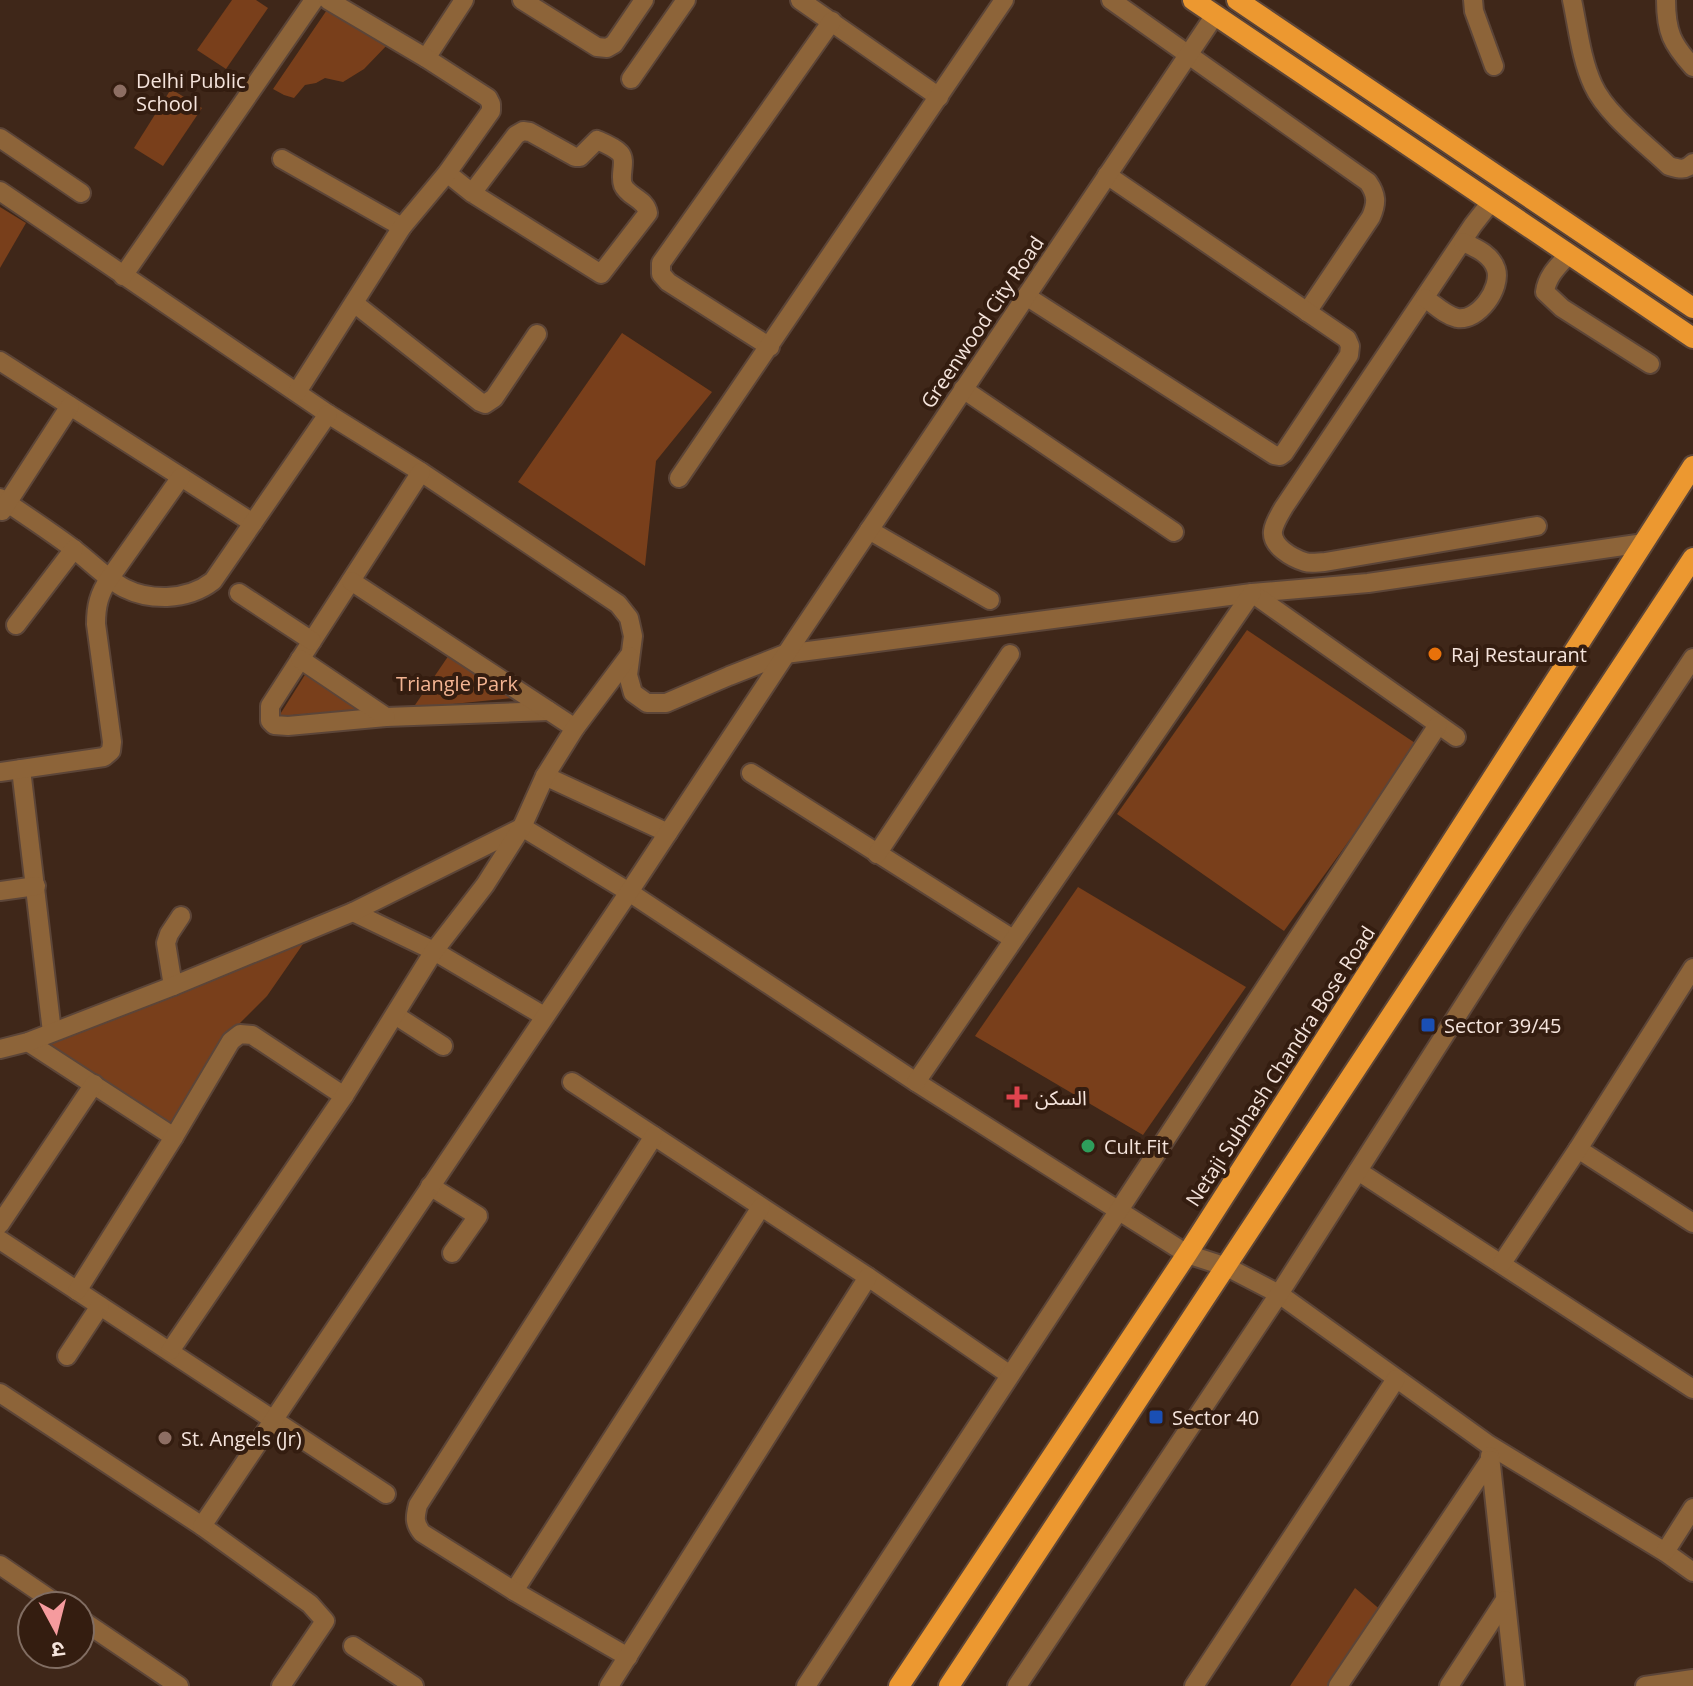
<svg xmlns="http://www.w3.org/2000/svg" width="1693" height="1686" viewBox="0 0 1693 1686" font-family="'Open Sans','Noto Sans Arabic','Noto Sans Devanagari',sans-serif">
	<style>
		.green { fill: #793f1b }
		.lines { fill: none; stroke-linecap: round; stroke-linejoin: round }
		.minor-casing { stroke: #5c4538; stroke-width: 22 }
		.major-casing { stroke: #5c4538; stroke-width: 24 }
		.minor { stroke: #8d6439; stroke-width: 18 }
		.major { stroke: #ec9830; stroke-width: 20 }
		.education-dot { fill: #8d6e63; stroke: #341d10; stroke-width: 3 }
		.food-dot { fill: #e8710a; stroke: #341d10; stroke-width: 3 }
		.transit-dot { fill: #1a4fb4; stroke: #341d10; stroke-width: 3 }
		.health-dot { fill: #e0444e; stroke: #341d10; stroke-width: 3 }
		.leisure-dot { fill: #2e9e5b; stroke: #341d10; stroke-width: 3 }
		.labels { text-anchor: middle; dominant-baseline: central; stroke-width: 8; stroke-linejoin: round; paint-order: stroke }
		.poi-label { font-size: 20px; fill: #f5e4dc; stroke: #341d10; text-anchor: start }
		.street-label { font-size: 20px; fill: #f5e4dc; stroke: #341d10 }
		.park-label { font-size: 20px; fill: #f3b492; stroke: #341d10 }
	</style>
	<rect width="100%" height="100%" fill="#3f2719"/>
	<!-- green -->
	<g class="green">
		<path d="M232,0H256L268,8L226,69L197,50Z"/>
		<path d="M331,4L390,42L364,69L343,82L325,78L316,83L305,85L294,98L284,95L273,89Z"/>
		<path d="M171,89L202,108L163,166L134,148Z"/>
		<path d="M0,207L26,223L0,268Z"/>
		<path d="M622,333L712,392L656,461L645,566L518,482Z"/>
		<path d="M1247,630L1418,745L1284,931L1117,814Z"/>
		<path d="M451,652L523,697L413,708Z"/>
		<path d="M308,670L372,709L279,716Z"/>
		<path d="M1078,887L1246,987L1143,1135L975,1036Z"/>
		<path d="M310,934L267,996L239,1024L172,1131L38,1043Z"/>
		<path d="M1355,1588L1383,1612L1333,1686H1290Z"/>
	</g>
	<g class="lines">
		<!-- minor casing -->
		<g class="minor-casing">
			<g id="minor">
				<path d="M522,0L597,47L607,48L614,44L644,0"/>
				<path d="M800,0L939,97"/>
				<path d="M1111,0L1368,182C1377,195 1377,203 1371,217L1307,312"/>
				<path d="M1473,0L1474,11L1494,66"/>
				<path d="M1572,0C1578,28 1581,59 1593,85C1606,114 1646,144 1669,166C1679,169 1685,171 1693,163"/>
				<path d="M1666,0C1666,32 1672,44 1693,67"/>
				<path d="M426,58L464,0"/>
				<path d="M631,79L686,0"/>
				<path d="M0,138L81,193"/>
				<path d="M282,159L402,227"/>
				<path d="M447,173L472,193L601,274L648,213C646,199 628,197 623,185C619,175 627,161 620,153C614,147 604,143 597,140L580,157H575L530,132L523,131L516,135L472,193"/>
				<path d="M0,191L328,414L421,472L618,604L629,618L633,636L628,675L633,693L647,703H666L729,676L785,654L1252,593L1368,583L1644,543"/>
				<path d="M1491,202L1473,225L1284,507C1280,514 1274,523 1273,531C1271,546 1292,558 1305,562C1311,564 1319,562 1325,562L1537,526"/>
				<path d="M1569,254C1558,266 1547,276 1545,292L1562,308L1650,364"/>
				<path d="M123,276L314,0"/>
				<path d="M1026,296L1274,455L1280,456L1284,453L1349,355L1350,346L1347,339L1107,175"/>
				<path d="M1425,298C1435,305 1445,315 1457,318C1478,322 1502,288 1496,269C1491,254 1476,248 1463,242"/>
				<path d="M354,303L480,402L485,404L494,398L537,334"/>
				<path d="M770,347L668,282L661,274V263L832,21"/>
				<path d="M0,361L253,523"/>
				<path d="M963,389L1174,532"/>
				<path d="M297,392L402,227L447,173L491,111V104L488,98L426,58L328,0"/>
				<path d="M421,472L270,706V721L274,725L288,726L386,717L549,711"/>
				<path d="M679,478L1004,0"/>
				<path d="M0,498C24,514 48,530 71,547C106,573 120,598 167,597C185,596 199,592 213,581L328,414"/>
				<path d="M2,511L70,406"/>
				<path d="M869,530L990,600"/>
				<path d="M351,581L575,728"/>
				<path d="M239,593L312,641"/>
				<path d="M1252,593L1456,737"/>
				<path d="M16,625L74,549"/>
				<path d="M300,659L386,717"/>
				<path d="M21,769L52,1032"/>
				<path d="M0,772L104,757L111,751L112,742L96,624C96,606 99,594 109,579L181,477"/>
				<path d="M751,773L1013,939"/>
				<path d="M545,776L668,833"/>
				<path d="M522,827L629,892L916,1082L1187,1254L1227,1267L1279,1294L1489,1445L1665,1552L1693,1572"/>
				<path d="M877,854L1010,654"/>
				<path d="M0,891L36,886"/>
				<path d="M353,912L434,951L544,1016"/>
				<path d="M173,986L166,943L169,934L181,916"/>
				<path d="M395,1015L443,1046"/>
				<path d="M28,1042L174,1137"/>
				<path d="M0,1049L28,1042L173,986L353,912L519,829"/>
				<path d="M572,1082L868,1277L1010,1375"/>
				<path d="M916,1082L1252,593"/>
				<path d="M1578,1149L1693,1223"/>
				<path d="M1358,1171L1693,1389"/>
				<path d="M430,1186L478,1216L452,1253"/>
				<path d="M0,1224L94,1084"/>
				<path d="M0,1240L386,1494"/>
				<path d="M1502,1263L1578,1149L1693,968"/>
				<path d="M77,1291L174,1137L231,1041L240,1034L252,1035L344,1096"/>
				<path d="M170,1351L344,1096L434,951L485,885L522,827L545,776L575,728L629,656"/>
				<path d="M67,1356L100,1306"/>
				<path d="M0,1393L202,1526L310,1604L325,1621L281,1686"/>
				<path d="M1490,1456L1515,1686"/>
				<path d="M202,1526L629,892L796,639L1215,15"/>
				<path d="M1665,1552L1693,1508"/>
				<path d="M0,1565L60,1606"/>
				<path d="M514,1591L761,1207"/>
				<path d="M80,1619L179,1686"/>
				<path d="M353,1646L414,1686"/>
				<path d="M628,1657L514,1591L422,1533C414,1523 415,1517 418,1505L654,1136"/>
				<path d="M609,1686L868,1277"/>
				<path d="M806,1686L1438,725"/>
				<path d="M1017,1686L1279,1294L1517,922L1693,658"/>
				<path d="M1194,1686L1396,1379"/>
				<path d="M1338,1686L1490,1460"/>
				<path d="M1449,1686L1505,1600"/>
				<path d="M1645,1686L1693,1679"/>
			</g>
		</g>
		<!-- major casing -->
		<g class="major-casing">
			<g id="major">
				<path d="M1193,0L1693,338"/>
				<path d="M1237,0L1693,308"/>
				<path d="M899,1686L1187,1254L1693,466"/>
				<path d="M949,1686L1693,558"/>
			</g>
		</g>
		<!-- minor -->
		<use href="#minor" class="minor"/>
		<!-- major -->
		<use href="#major" class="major"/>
	</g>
	<!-- markers -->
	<g class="education-dot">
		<circle cx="120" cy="91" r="8"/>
		<circle cx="165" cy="1438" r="8"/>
	</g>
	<circle class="food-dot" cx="1435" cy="654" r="8"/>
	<g class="transit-dot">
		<rect x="1420" y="1017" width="16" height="16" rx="4"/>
		<rect x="1148" y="1409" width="16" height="16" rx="4"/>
	</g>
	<path class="health-dot" d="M1013 1085h8v8h8v8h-8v8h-8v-8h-8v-8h8z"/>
	<circle class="leisure-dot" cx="1088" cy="1146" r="8"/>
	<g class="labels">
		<!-- poi labels -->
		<g class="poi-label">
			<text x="136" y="80">Delhi Public<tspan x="136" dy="23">School</tspan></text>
			<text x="1451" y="654">Raj Restaurant</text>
			<text x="1444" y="1025">Sector 39/45</text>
			<text x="1035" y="1097">السكن</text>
			<text x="1104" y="1146">Cult.Fit</text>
			<text x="1172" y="1417">Sector 40</text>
			<text x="181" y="1438">St. Angels (Jr)</text>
		</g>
		<!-- street labels -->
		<g class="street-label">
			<text transform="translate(982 322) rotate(-56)">Greenwood City Road</text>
			<text transform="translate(1280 1066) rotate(-57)">Netaji Subhash Chandra Bose Road</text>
		</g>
		<!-- park labels -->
		<g class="park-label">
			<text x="457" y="683">Triangle Park</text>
		</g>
	</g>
	<!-- north arrow -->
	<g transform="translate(56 1630) rotate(173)"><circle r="38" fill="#341d10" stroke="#816d62" stroke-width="2"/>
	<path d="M0-6L14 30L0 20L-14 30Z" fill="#f59b9e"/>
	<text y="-12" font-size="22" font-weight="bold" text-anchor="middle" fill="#f5e4dc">उ</text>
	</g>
</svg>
